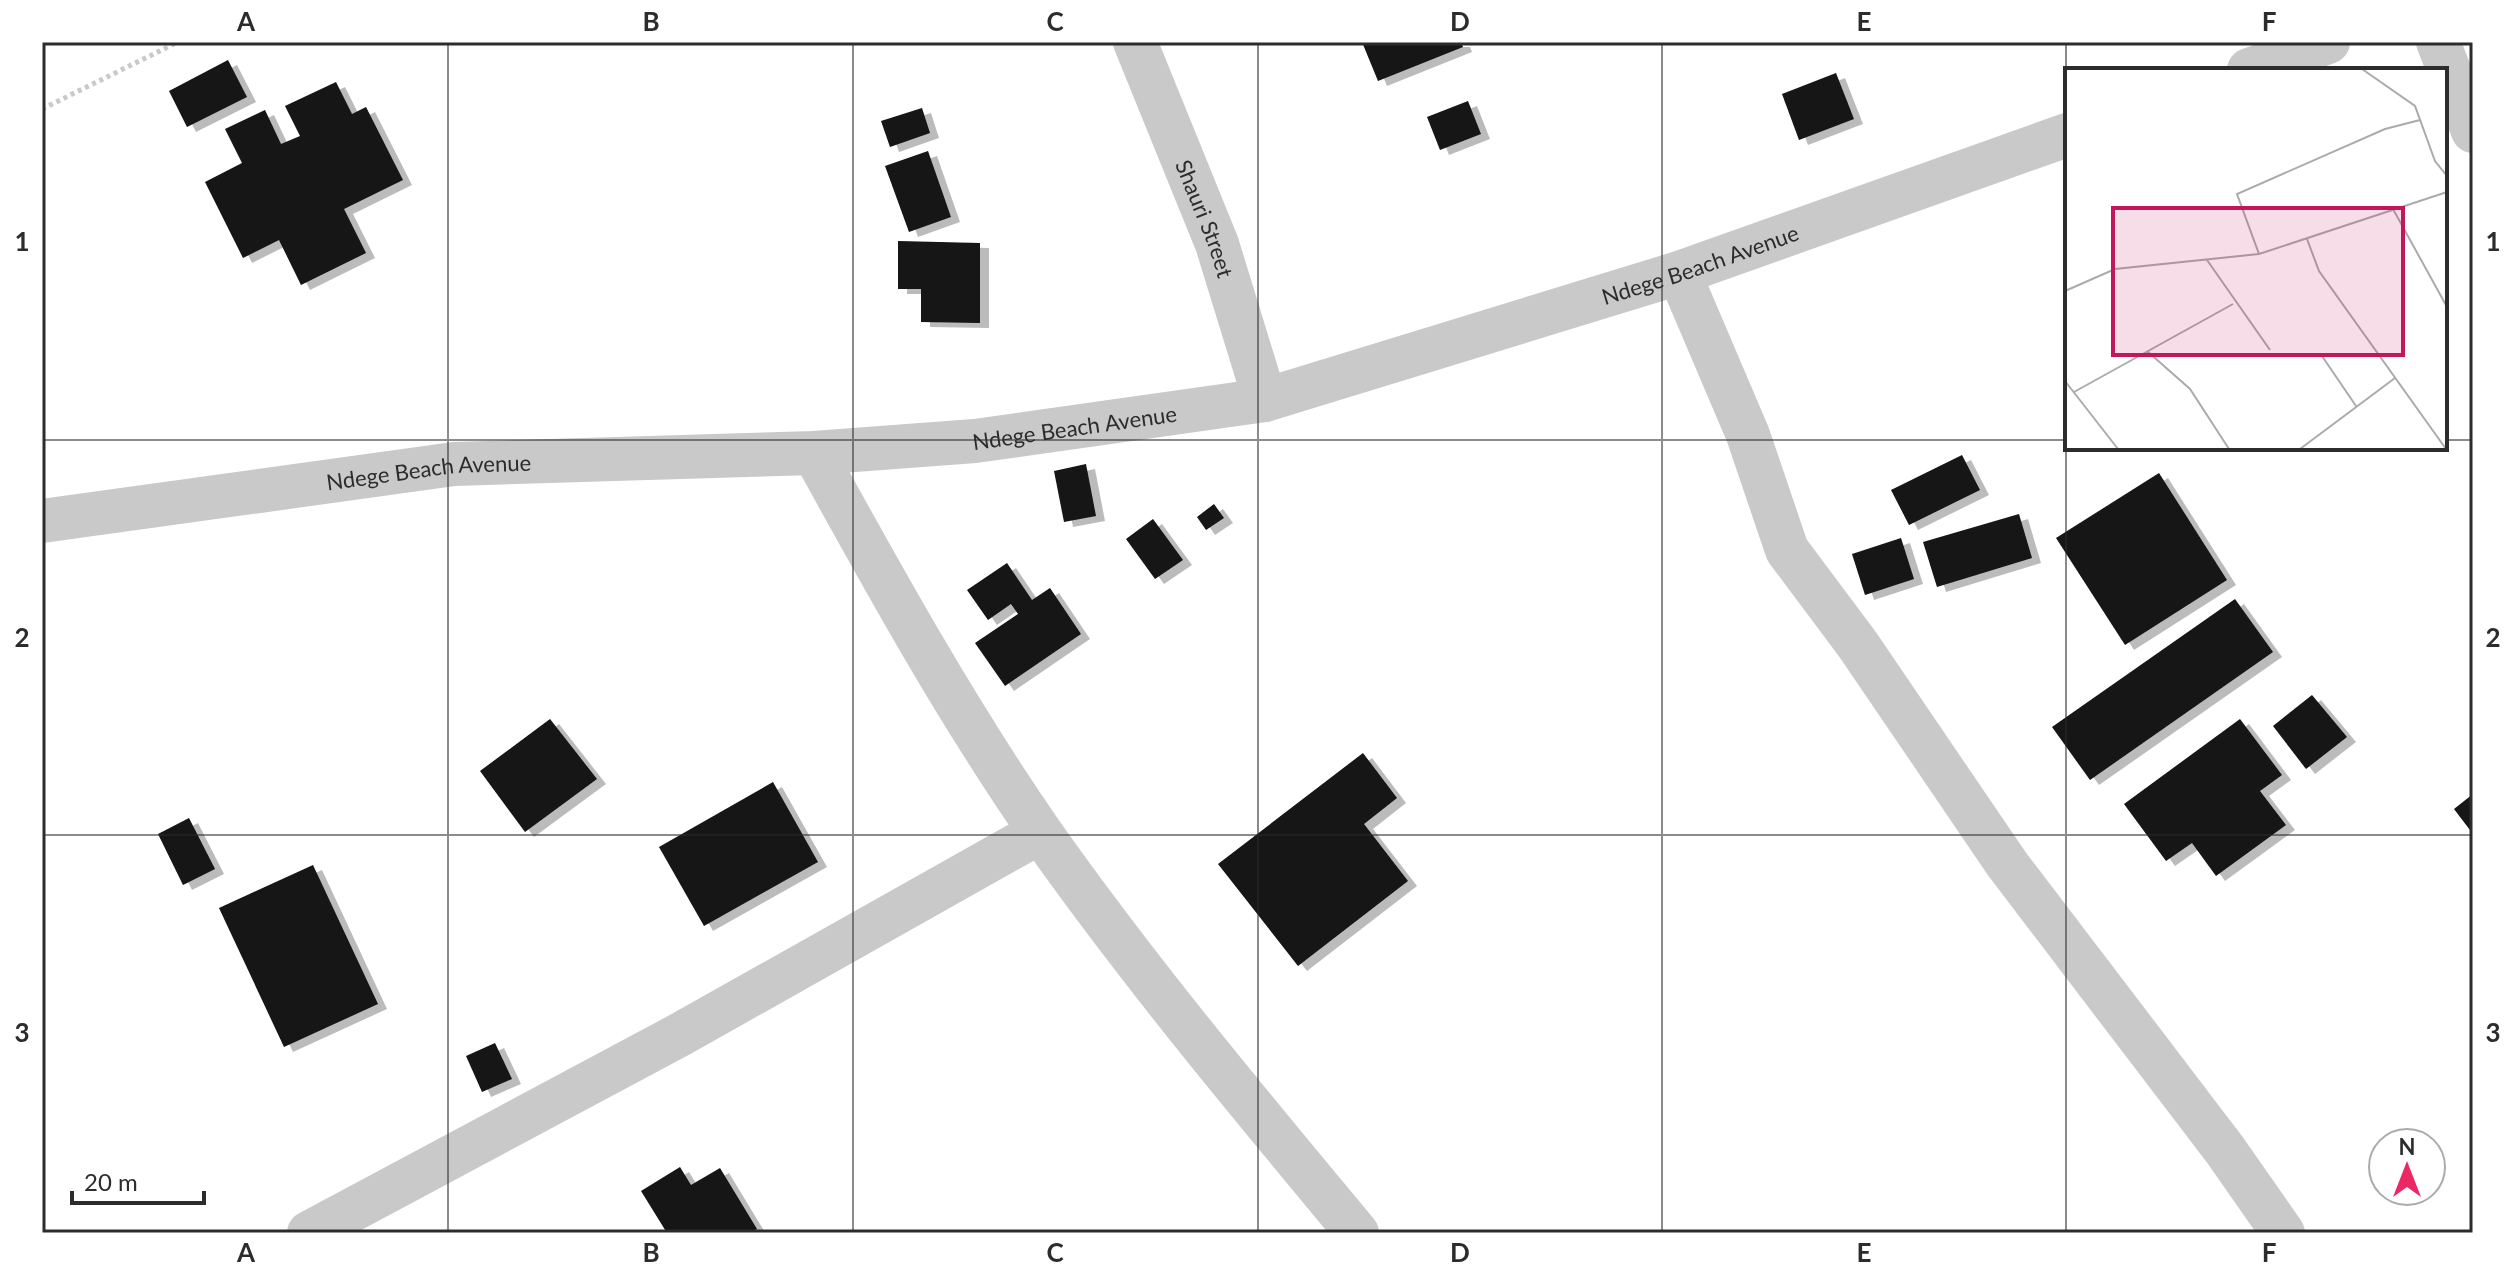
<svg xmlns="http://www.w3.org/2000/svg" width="2515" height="1275" viewBox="0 0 2515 1275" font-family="Lato,sans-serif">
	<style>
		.building { fill: #131313; filter: url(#shadow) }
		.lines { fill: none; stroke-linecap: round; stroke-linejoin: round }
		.path { stroke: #c9c9c9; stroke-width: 5; stroke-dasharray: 4 4; stroke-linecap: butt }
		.minor { stroke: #c9c9c9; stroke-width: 44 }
		.grid { fill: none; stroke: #2c2c2c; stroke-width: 2; stroke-opacity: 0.55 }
		.labels { text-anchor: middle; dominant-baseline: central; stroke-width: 8; stroke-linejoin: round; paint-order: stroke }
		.street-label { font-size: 22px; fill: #2c2c2c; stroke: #fff }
		.inset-road { fill: none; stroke: #ababab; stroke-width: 2 }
		.view { fill: #c2185b; fill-opacity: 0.15; stroke: #c2185b; stroke-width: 4 }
		.inset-edge { fill: none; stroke: #2c2c2c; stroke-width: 4 }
		.neatline { fill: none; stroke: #2c2c2c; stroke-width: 3 }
		.grid-label { font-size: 26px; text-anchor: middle; font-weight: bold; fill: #2c2c2c }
	</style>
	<defs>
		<filter id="shadow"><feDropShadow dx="9" dy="5" stdDeviation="0" flood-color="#0004"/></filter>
	</defs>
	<rect width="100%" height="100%" fill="#fff"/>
	<!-- building -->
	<g class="building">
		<path d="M1362,42H1461L1463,47L1378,81Z"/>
		<path d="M228,60L247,97L187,127L169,91Z"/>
		<path d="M1836,73L1854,119L1799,140L1782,94Z"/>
		<path d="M336,82L352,114L366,107L403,180L344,209L366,253L301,285L279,240L243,258L205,182L242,163L225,129L265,110L281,144L300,136L285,106Z"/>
		<path d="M1468,101L1481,134L1440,150L1427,117Z"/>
		<path d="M922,108L930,133L890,147L881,121Z"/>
		<path d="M928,151L951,217L909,232L885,166Z"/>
		<path d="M898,241L980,243V323L921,322V289H898Z"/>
		<path d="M1962,455L1980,490L1909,525L1891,490Z"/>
		<path d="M1086,464L1096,516L1064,522L1054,471Z"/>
		<path d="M2159,473L2227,580L2125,645L2056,538Z"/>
		<path d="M1214,504L1224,518L1206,530L1197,517Z"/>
		<path d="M2019,514L2032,558L1937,587L1923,542Z"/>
		<path d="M1153,519L1183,560L1155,579L1126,539Z"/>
		<path d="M1901,538L1914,579L1865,595L1852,554Z"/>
		<path d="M1007,563L1032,600L1050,588L1081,634L1005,686L975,643L1018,614L1011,604L988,620L967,590Z"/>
		<path d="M2235,599L2273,652L2090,780L2052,727Z"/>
		<path d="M2312,695L2347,737L2306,769L2273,726Z"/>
		<path d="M550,719L597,779L525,832L480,771Z"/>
		<path d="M2240,719L2282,775L2260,791L2286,825L2216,876L2192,843L2166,861L2124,804Z"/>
		<path d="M1363,753L1397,798L1364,824L1408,881L1298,966L1218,864Z"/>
		<path d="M773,782L818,862L704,926L659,847Z"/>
		<path d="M2473,794V834L2454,809Z"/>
		<path d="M189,818L215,869L183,885L158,834Z"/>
		<path d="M313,865L378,1004L284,1047L219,908Z"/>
		<path d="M495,1043L512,1079L482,1092L466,1056Z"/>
		<path d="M680,1167L691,1185L720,1168L757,1229L750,1233H667L641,1191Z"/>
	</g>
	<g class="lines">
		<!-- path -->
		<path class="path" d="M42,109L178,42"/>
		<!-- minor -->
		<g class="minor">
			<path id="s1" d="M1135,42L1217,244L1265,400"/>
			<path d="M2438,42L2473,131"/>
			<path d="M2249,70L2328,42"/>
			<path d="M1679,273L1748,435L1787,550L1858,645L2007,864L2225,1150L2283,1233"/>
			<path d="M814,453C885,582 957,712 1041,833C1139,972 1248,1102 1357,1233"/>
			<path id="s2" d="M42,521L454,464L814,453L975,441L1265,400L1679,273L2067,135"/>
			<path d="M309,1233L681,1034L1040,832"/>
		</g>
	</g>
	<!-- grid -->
	<path class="grid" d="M448,42V1233M853,42V1233M1258,42V1233M1662,42V1233M2066,42V1233M42,440H2067M2445,440H2473M42,835H2473"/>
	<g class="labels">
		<!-- street labels -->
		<g class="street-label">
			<text stroke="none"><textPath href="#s1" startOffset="190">Shauri Street</textPath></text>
			<text stroke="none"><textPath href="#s2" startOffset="1686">Ndege Beach Avenue</textPath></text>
			<text stroke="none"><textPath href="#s2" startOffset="1038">Ndege Beach Avenue</textPath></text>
			<text stroke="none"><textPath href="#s2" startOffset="390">Ndege Beach Avenue</textPath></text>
		</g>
	</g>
	<!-- overview -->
	<g transform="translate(2065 68)">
		<rect width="382" height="382" fill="#fff"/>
		<path class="inset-road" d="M297,1L350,38L370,93L382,108M328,141L382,239M242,171L254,203L381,381M194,186L172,126L320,61L355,52M142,192L205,282M0,223L50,201L194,186L382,124M82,283L125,321L164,381M257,288L291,338M0,313L53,381M9,324L168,236M235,381L330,310"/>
		<path class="view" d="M48,140H338V287H48Z"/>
		<rect width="382" height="382" class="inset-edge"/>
	</g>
	<!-- border -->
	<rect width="2515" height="1275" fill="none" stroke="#ffffff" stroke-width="88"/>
	<!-- north arrow -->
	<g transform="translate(2407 1167)"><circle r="38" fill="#ffffff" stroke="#ababab" stroke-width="2"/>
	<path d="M0-6L14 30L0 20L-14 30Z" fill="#e92865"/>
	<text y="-12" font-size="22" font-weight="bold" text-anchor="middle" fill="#2c2c2c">N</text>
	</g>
	<!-- scale -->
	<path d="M72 1191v12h132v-12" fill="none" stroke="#2c2c2c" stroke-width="4"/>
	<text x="84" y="1191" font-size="24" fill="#2c2c2c" stroke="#ffffff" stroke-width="6" paint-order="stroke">20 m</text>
	<rect x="44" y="44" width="2427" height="1187" class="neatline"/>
	<g class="grid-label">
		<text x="246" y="31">A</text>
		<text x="651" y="31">B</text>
		<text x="1055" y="31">C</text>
		<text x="1460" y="31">D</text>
		<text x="1864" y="31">E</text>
		<text x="2269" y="31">F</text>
		<text x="22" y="251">1</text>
		<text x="2493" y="251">1</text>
		<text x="22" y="647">2</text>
		<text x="2493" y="647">2</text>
		<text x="22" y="1042">3</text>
		<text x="2493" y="1042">3</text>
		<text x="246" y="1262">A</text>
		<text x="651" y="1262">B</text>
		<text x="1055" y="1262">C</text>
		<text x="1460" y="1262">D</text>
		<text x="1864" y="1262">E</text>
		<text x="2269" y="1262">F</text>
	</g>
</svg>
